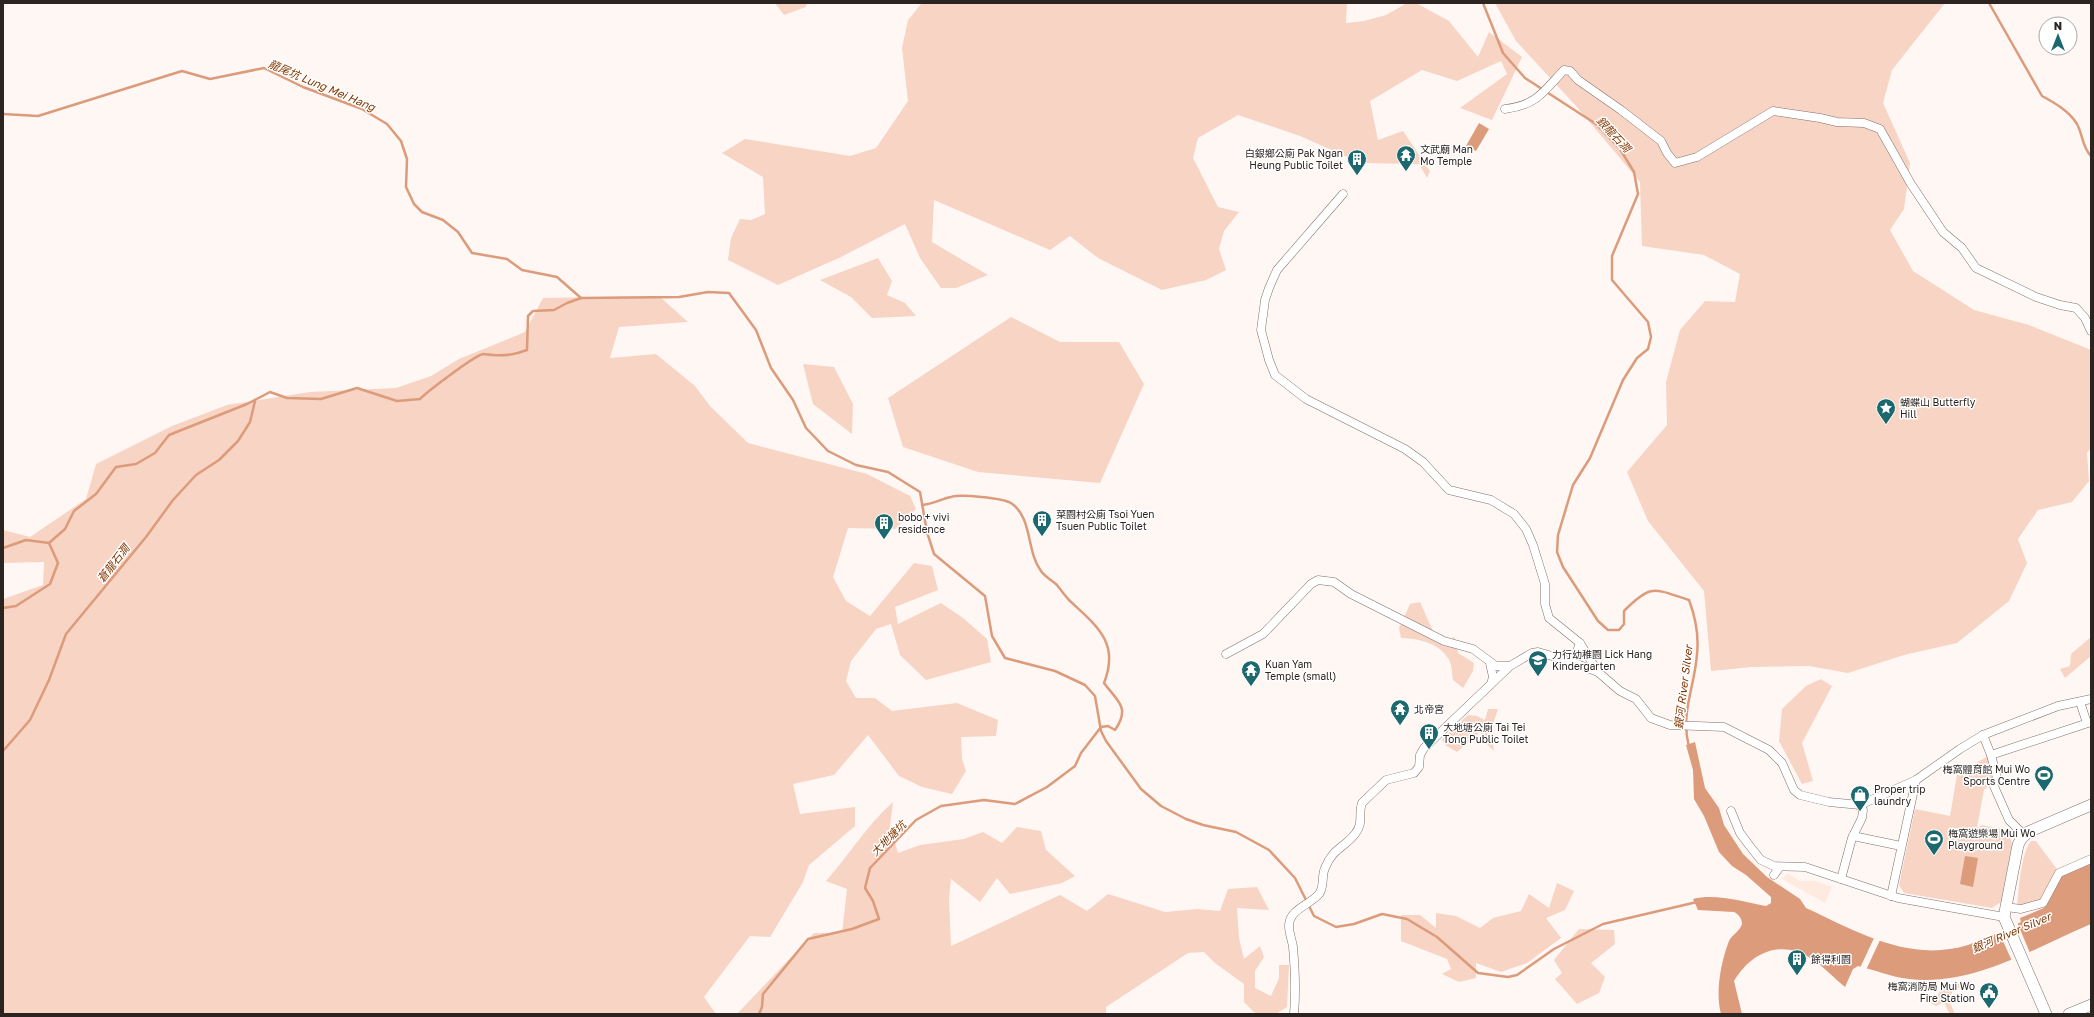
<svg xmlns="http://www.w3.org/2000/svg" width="2094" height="1017" viewBox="0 0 2094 1017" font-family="'Golos Text','Noto Sans TC',sans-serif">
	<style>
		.built { fill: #ffeae0 }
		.green { fill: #f7d4c4 }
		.water { fill: #dc9b7b }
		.pier { fill: #fff7f4 }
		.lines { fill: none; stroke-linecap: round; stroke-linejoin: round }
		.stream { stroke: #dc9b7b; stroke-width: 2.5 }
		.street-casing { stroke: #81716a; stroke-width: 9 }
		.secondary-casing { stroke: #81716a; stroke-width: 12 }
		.street { stroke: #fff; stroke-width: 8 }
		.secondary { stroke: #fff; stroke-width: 11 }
		.labels { text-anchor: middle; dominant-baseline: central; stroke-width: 3; stroke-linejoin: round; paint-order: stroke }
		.poi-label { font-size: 10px; fill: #2b2421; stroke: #fff; text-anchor: start }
		.water-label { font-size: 11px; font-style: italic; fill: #833600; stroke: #fff }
	</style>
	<rect width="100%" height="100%" fill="#fff7f4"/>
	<!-- built -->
	<path class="built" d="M1787,873L1800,881H1816L1832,887L1825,903L1782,879Z"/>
	<!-- green -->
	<g class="green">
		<path d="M775,3H807L806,7L784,15Z"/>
		<path d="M922,3H1347L1346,23L1364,21L1386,15L1407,3H1416L1449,21L1478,57L1489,32L1522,57L1492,120L1460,108L1507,74L1501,61L1457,81L1422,70L1370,101L1378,140L1403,131L1430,171L1427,178L1419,164L1361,163L1300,136L1238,115L1198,138L1193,158L1218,207L1239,212L1224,231L1219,249L1226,270L1206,280L1162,290L1098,258L1070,236L1050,250L934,200L932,242L988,275L956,288H941L920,258L905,224L841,257L778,285L728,260L731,238L740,219L751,220L765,214L763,177L722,153L745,139L850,156L876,148L908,101L902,48L908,20Z"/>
		<path d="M1495,3H1945L1892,70L1883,103L1910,163L1904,209L1890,230L1913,271L1974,310L2029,325L2091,350V448L2087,453L2089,481L2072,502L2038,510L2018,539L2027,563L2009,601L1957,643L1904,655L1848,673L1809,666L1752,667L1711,671L1704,591L1648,521L1627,472L1667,425L1666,382L1680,330L1705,301L1735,302L1740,274L1704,255L1642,246L1640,182L1577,107L1516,41Z"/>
		<path d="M878,258L892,281L887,295L905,303L916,316L872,318L851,297L820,280Z"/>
		<path d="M659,296L688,322L619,327L610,358L656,354L695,386L710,406L748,443L867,474L910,496L916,509L895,529L848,528L833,577L846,601L870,616L914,563L932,566L938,590L895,607L898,624L941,603L963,618L987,639L991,662L926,680L900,655L891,624L876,629L851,661L846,681L856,698H875L892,711L957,703L998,720L996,736L961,737L962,759L966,771L952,794L922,787L899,776L868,735L834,775L793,784L800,814L855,807V826L809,865L803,882L770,937L750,936L704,997L716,1014H3V599L43,585L44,562L3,563V530L30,537L86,499L96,464L172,426L227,405L310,392L396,388L431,376L459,359L525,332L543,298Z"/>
		<path d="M1011,317L1060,342H1119L1144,384L1100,483L978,472L903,447L888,398Z"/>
		<path d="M803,364L834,367L853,404L852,434L813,404Z"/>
		<path d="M1420,602L1437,640L1447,647L1454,636L1458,653L1474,663L1473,671L1463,688L1453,680C1452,674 1452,663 1448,658C1437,642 1419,639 1401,638L1399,628L1410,604Z"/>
		<path d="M2091,637V656L2065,678L2060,669L2070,666L2071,654Z"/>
		<path d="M1821,679L1832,686L1802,743L1813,781L1802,784L1779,741L1782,709L1806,686Z"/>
		<path d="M1488,709H1498L1491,730L1494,751L1484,741L1480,732L1457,752L1445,745L1442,739L1468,715L1477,716L1485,720Z"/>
		<path d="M1988,756L1994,779L1984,790L1977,827H1979L1981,825L2008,830L2012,844L2001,902L1992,908L1904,893L1899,885L1915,809L1950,816L1957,775Z"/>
		<path d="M893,802L890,826L898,853L920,845L964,839L983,832L1002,843L1017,827L1041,831L1046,850L1075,876L1062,883L1010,894L997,878L980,902L951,879L949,898L951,946L1060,895L1087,911L1108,894L1165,912L1197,909L1220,911L1228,889L1257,887L1269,910L1237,908L1239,938L1244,959L1260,946L1264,957L1255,971V988L1271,996L1279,978V965H1289L1287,1007L1276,1014H1256L1244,1002V984L1215,963L1204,952L1188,953L1106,1007V1014H737L814,933H842L847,889L826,881C849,855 867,825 893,802Z"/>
		<path d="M2031,841H2036L2059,872L2043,901L2017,906C2019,889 2021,853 2031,841Z"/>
		<path d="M1557,883L1574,891L1565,910L1546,918L1561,938L1527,963L1501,972L1476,963V978L1459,982L1442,974L1451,969L1447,959L1401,941V915H1420L1436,928V913L1456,916L1480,928L1493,918L1521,911L1529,894L1549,908Z"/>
		<path d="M1579,929L1614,930L1615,944L1591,963L1605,977L1599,993L1577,1004L1555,979L1562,973L1554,960Z"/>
		<path d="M1953,984H1960L1959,988L1953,990L1949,1001L1955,1014H1947L1949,1013L1944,1002L1936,1006L1931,1003L1945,985Z"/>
	</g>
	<!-- water -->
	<g class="water">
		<path d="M1479,123L1489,129L1476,151L1466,146Z"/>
		<path d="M1695,742L1705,788L1719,808L1724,825L1743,854L1767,877L1800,899L1806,908C1858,932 1909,963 1968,945C1986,939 2004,930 2021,922L2020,918L2044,908L2061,875L2091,862V924C2035,948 1971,987 1909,979C1891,977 1875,970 1858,966L1853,969L1845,987C1834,978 1824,967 1812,959C1782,939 1752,951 1734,981L1742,1014H1721C1715,992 1721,962 1729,941C1732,935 1740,931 1742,924C1742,918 1738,914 1734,912L1698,910L1693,899C1716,893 1743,902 1766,906L1771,903V897L1746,875L1732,866L1719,852L1704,816L1694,799L1693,770L1686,745Z"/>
		<path d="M1965,856L1978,858L1973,887L1960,884Z"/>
	</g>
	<!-- pier -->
	<g class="pier">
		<path d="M2017,922L2030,953L2012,961L1998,930Z"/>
		<path d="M1874,938L1880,940L1866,970L1860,968Z"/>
	</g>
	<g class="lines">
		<!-- stream -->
		<g class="stream">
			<path d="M1483,3L1503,53L1525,78L1596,124L1620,149L1634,172L1638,194L1612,256V280L1648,322L1651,337L1648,349L1637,358L1623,380L1590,458L1573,485L1558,535L1557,552L1563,567L1598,621L1608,630H1619L1624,624V611C1652,583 1654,589 1689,600C1695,616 1699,636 1697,654C1695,686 1680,713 1689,747"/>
			<path d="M1989,3L2042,96C2055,103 2069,111 2077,124C2083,135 2082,147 2091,156"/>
			<path d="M3,114L38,116L182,71L210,79L264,68L303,87L362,109L387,124L401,141L407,159L406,187L414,204L422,212L443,220L458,232L472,253L507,259L522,270L557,277L581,298L679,297L708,292L729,293L756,330L771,368L793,400L806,428L828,451L856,465L888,472L920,492L927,532L934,554L985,596L992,636L1005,658L1055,671L1085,685L1095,696L1101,731L1106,741L1141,789L1161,806L1186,819L1203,825L1236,832L1269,850L1295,878L1314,916L1336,927L1354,924L1382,914L1407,919L1437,937L1478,973L1508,977L1517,975L1554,949L1603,924L1697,902"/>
			<path d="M3,548L26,540L49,543"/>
			<path d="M3,608L16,606L50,584L58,563L49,543L65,529L74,511L96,494L116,467L136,464L155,453L169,435L247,404L270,392L287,398L321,399L357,388L397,401L420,399C428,391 474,356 483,354C486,354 490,355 493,355C503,356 517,354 527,350L528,316L533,311L554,310L567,303L581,298"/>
			<path d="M3,751L30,720L49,680L66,634L146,537L173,500L196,475L219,460L238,441L250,422L255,401"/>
			<path d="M759,1014L762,1007L763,994L808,939L852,929L879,919L873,901L865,888L870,868L916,820L941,806L984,800L1015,804L1047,787L1075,766L1081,753L1101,727L1108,726L1115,730C1131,707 1117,701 1104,683C1120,643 1097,626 1070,601C1065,596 1061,590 1057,585C1052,580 1045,577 1041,571C1026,551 1033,518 1011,503C1002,498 961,494 951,497C941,499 933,504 922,505"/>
		</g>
		<!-- street casing -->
		<g class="street-casing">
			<g id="street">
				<path d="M1505,109C1537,105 1543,92 1564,70L1570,71L1578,80L1621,110L1661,141L1667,153L1675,163L1697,157L1773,111L1820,118L1837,122L1864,123L1880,129L1911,184L1943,232L1962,248L1976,268L2036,297L2060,305L2076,308L2085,318L2091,331"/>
				<path d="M1343,194L1277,270L1269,288L1265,300L1261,330L1269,360L1275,375L1306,399L1405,449L1423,462L1449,490L1491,500L1514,514L1526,529L1533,545L1545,584V604L1549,618L1580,643L1598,672"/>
				<path d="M1226,654L1263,634L1311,584L1318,580L1334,582L1351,594L1444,641L1473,649L1496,666H1510L1532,653L1538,652L1569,661L1598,672L1620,691L1636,699L1651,718L1670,725L1724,727L1769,750L1782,763L1794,790L1800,795L1829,802L1860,805L1916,780L1960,749L1983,735L2058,706L2091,699"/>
				<path d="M1569,661L1575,657L1580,643"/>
				<path d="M1490,663L1493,677L1491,684"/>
				<path d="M2080,702L2087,723"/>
				<path d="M1983,735L1991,755L1997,778L1993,784L2009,820L2024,835"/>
				<path d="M1991,755L2091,722"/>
				<path d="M1731,811L1740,833L1749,845L1761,860L1774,866L1805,867L1898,898L2004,917"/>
				<path d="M1853,836L1901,846"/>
				<path d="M1774,875L1779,868"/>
				<path d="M1841,879L1852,838L1862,818L1863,810L1860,805"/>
				<path d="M1891,896L1916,780"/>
				<path d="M2013,908L2021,909L2043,903L2059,873L2091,859"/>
				<path d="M1294,1014C1296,992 1295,969 1293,947C1292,940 1289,933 1289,926C1289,909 1310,905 1319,894C1325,886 1321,876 1325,868C1333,848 1344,848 1355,834C1364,823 1358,814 1362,803L1386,780L1414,773L1419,767L1420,755L1424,748L1510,666"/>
			</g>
		</g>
		<!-- secondary casing -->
		<g class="secondary-casing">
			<g id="secondary">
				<path d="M2046,1014L2004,917L2018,845L2021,839L2028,832L2091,805"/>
				<path d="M2069,1014L2091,1005"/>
			</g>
		</g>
		<!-- street -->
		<use href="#street" class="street"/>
		<!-- secondary -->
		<use href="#secondary" class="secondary"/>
	</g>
	<!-- icons -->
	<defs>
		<g id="temple-pin" transform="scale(1)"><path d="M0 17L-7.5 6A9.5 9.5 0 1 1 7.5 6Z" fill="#1b686f" stroke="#fff"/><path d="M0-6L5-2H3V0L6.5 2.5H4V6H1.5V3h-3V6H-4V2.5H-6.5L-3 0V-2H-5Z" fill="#fff"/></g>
		<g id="building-pin" transform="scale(1)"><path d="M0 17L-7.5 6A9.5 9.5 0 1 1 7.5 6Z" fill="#1b686f" stroke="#fff"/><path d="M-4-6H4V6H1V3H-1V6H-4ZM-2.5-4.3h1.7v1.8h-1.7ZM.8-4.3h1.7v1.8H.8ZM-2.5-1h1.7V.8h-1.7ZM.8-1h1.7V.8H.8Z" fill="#fff"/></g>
		<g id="sight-pin" transform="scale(1)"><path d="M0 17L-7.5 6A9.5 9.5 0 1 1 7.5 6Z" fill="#1b686f" stroke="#fff"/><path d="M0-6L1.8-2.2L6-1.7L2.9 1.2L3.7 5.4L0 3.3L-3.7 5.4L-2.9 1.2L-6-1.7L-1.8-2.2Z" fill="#fff"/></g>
		<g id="school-pin" transform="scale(1)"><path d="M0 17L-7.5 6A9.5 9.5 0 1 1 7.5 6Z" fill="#1b686f" stroke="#fff"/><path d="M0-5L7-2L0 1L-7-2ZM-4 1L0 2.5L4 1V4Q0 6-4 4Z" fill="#fff"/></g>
		<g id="stadium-pin" transform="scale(1)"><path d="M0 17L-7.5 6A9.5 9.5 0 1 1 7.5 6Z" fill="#1b686f" stroke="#fff"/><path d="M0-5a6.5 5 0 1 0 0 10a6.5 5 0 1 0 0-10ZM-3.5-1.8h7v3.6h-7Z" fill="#fff"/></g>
		<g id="shop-pin" transform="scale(1)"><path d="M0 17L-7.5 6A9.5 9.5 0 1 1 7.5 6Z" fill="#1b686f" stroke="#fff"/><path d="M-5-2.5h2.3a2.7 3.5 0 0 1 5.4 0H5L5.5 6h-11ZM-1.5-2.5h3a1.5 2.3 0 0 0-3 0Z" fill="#fff"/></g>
		<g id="civic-pin" transform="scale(1)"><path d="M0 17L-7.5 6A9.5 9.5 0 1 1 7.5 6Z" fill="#1b686f" stroke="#fff"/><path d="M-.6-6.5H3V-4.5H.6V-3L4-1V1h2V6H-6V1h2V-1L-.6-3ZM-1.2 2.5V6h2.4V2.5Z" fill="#fff"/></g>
	</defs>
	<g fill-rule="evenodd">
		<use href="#temple-pin" x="1406" y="155"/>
		<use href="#building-pin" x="1357" y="159"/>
		<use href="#sight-pin" x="1886" y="408"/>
		<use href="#building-pin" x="1042" y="520"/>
		<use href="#building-pin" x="884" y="523"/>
		<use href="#school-pin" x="1538" y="660"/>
		<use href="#temple-pin" x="1251" y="670"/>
		<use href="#temple-pin" x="1400" y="709"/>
		<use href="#building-pin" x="1429" y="733"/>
		<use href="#stadium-pin" x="2044" y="775"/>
		<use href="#shop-pin" x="1860" y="795"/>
		<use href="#stadium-pin" x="1934" y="839"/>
		<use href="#building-pin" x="1797" y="959"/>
		<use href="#civic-pin" x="1989" y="992"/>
	</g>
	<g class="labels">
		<!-- poi labels -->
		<g class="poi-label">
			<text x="1420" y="149">文武廟 Man<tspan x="1420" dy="12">Mo Temple</tspan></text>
			<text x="1343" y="153" text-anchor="end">白銀鄉公廁 Pak Ngan<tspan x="1343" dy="12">Heung Public Toilet</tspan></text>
			<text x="1900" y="402">蝴蝶山 Butterfly<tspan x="1900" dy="12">Hill</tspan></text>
			<text x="1056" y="514">菜園村公廁 Tsoi Yuen<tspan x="1056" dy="12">Tsuen Public Toilet</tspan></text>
			<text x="898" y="517">bobo + vivi<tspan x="898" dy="12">residence</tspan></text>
			<text x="1552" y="654">力行幼稚園 Lick Hang<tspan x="1552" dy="12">Kindergarten</tspan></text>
			<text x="1265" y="664">Kuan Yam<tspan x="1265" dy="12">Temple (small)</tspan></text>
			<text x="1414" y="709">北帝宮</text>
			<text x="1443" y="727">大地塘公廁 Tai Tei<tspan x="1443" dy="12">Tong Public Toilet</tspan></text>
			<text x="2030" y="769" text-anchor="end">梅窩體育館 Mui Wo<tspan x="2030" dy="12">Sports Centre</tspan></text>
			<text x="1874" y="789">Proper trip<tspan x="1874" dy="12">laundry</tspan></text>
			<text x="1948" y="833">梅窩遊樂場 Mui Wo<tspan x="1948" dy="12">Playground</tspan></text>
			<text x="1811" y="959">餘得利園</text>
			<text x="1975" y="986" text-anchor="end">梅窩消防局 Mui Wo<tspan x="1975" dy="12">Fire Station</tspan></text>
		</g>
		<!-- water labels -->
		<g class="water-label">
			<text transform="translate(322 85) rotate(23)">龍尾坑 Lung Mei Hang</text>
			<text transform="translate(1614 134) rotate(47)">銀龍石澗</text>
			<text transform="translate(113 563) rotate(-52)">蒼龍石澗</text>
			<text transform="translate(1683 687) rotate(-83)">銀河 River Silver</text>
			<text transform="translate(888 838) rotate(-45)">大地塘坑</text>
			<text transform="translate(2011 932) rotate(-23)">銀河 River Silver</text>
		</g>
	</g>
	<!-- border -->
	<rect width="2094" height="1017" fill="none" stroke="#2b2421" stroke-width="8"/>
	<!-- north arrow -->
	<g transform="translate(2058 36)"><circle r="19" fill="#ffffff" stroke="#aaa7a6"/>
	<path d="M0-3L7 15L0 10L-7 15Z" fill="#1b686f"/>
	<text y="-6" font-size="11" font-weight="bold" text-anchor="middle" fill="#2b2421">N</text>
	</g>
</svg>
